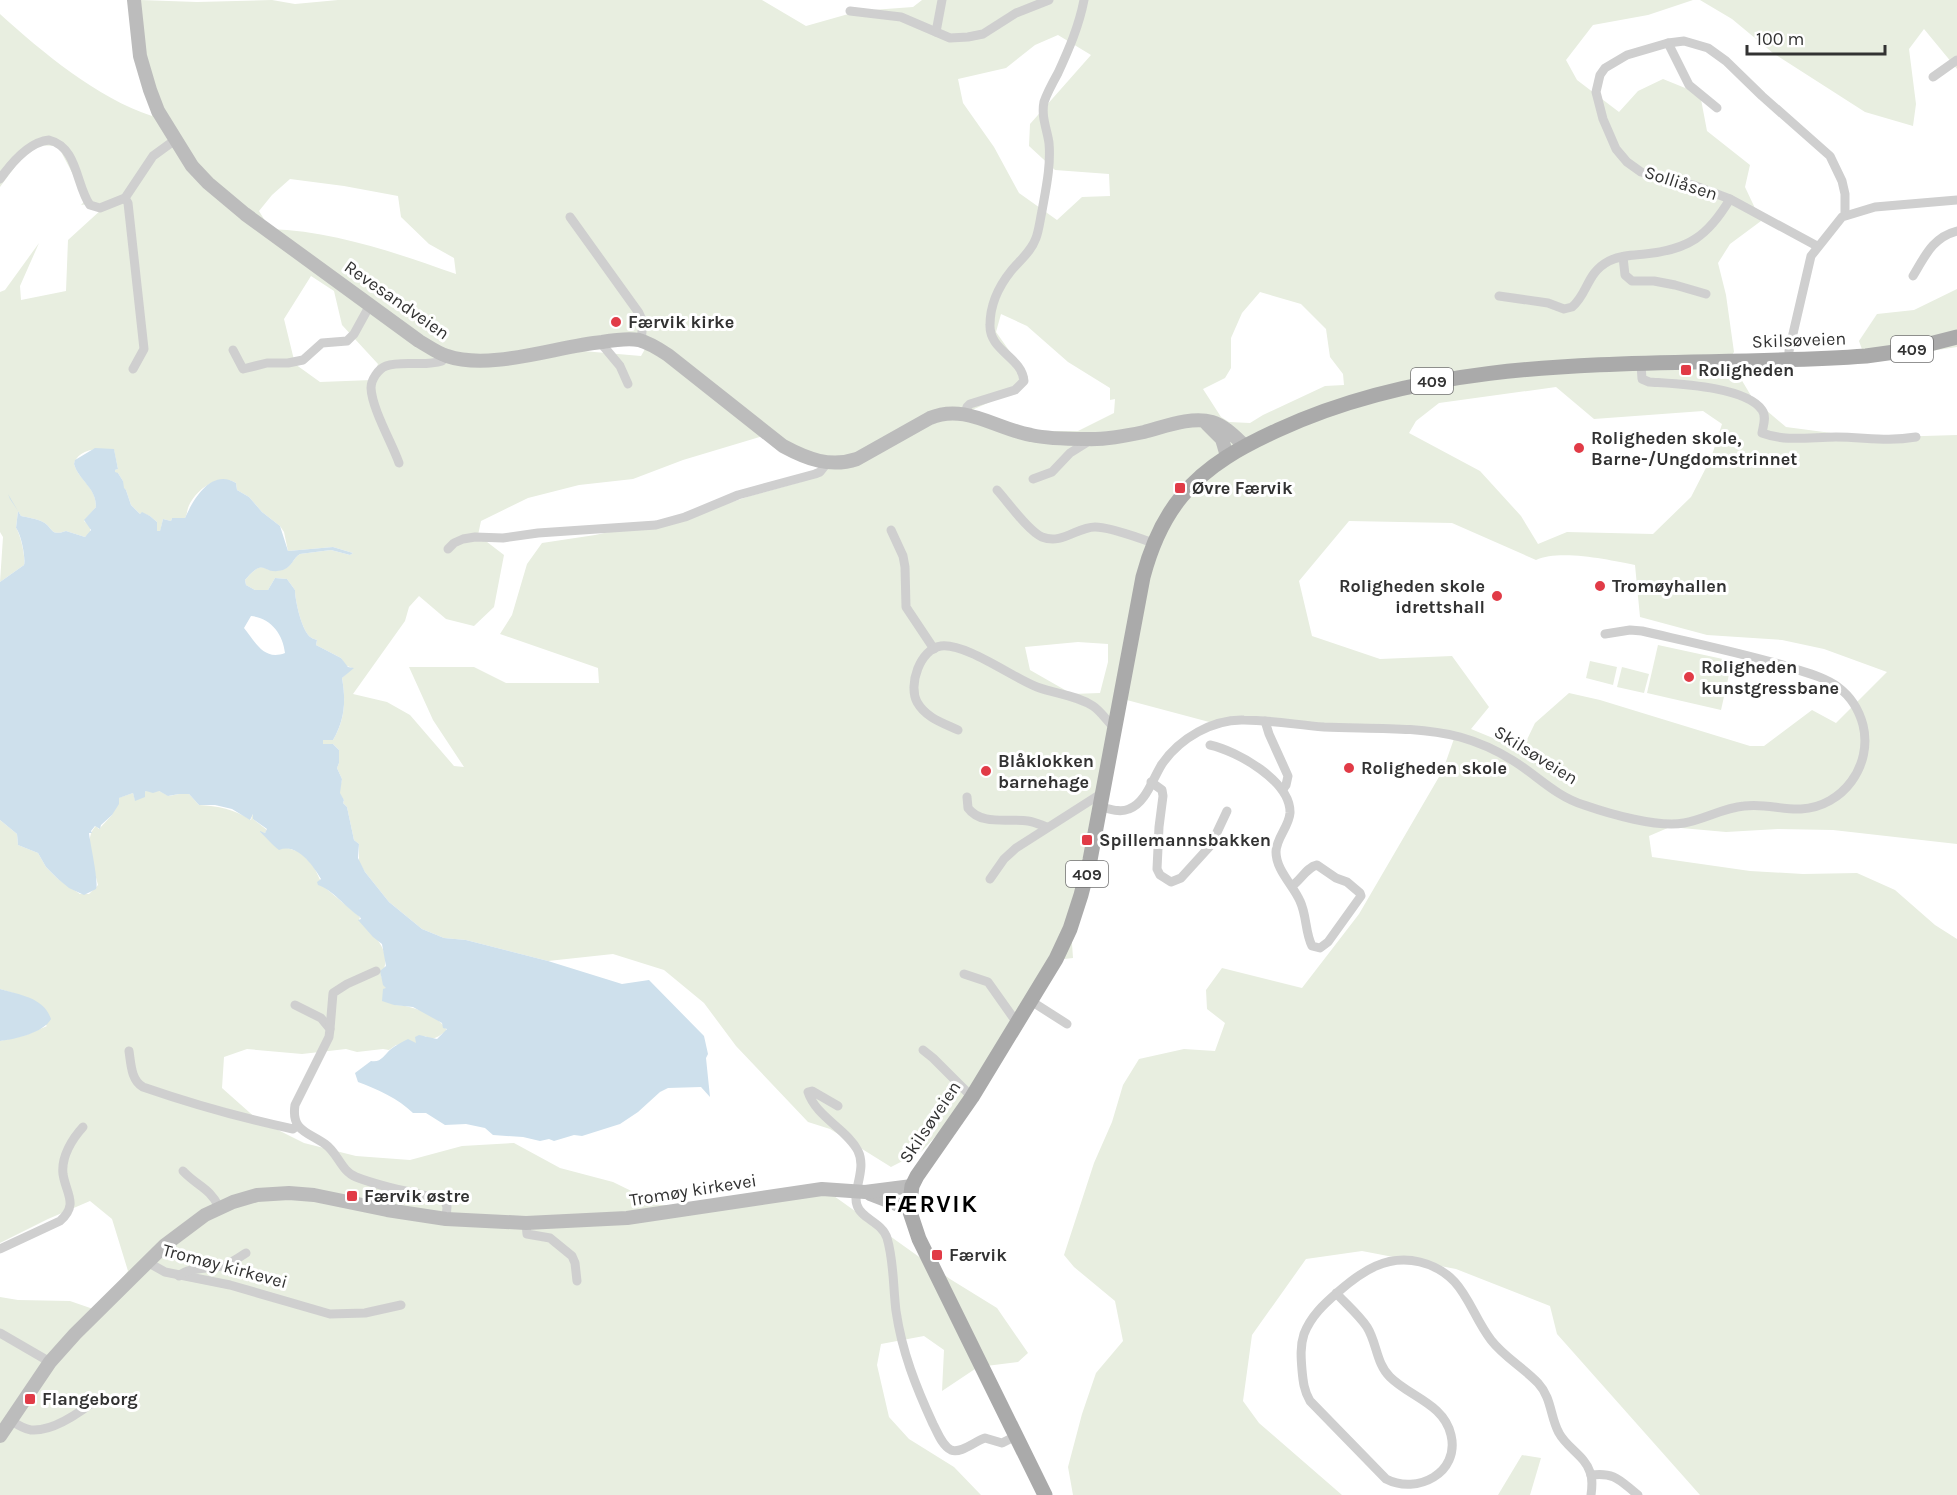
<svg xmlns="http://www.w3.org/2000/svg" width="1957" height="1495" viewBox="0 0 1957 1495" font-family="Karla,sans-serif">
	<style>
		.green { fill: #e8eee0; fill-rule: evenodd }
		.water { fill: #cee0ec; fill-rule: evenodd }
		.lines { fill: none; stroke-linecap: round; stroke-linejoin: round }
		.minor { stroke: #cfcfcf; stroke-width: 9 }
		.secondary { stroke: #bcbcbc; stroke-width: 14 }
		.primary { stroke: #aaa; stroke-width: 15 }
		.poi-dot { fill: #e13b47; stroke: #fff; stroke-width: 2 }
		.labels { text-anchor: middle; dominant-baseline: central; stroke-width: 6; stroke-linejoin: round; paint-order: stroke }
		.shield { fill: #fff; stroke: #707070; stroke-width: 1.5 }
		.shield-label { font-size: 16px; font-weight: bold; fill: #323232 }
		.street-label { font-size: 18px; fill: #323232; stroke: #fff }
		.poi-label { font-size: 18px; font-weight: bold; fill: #323232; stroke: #fff; text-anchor: start }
		.district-label { font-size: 24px; font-weight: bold; letter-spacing: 1.5px; fill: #000; stroke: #fff }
	</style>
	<rect width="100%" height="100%" fill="#fff"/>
	<!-- green -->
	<g class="green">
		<path d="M140,0L197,2L272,0L295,4L338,0H762L806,26L859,11L913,7L922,0H1693L1648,15L1593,25L1566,60L1577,80L1619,112L1638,91L1663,79L1700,94L1707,131L1750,165L1745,187L1761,221L1730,244L1718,263L1726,295L1734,352L1729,359L1753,399L1786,427L1839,434L1891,437L1957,435V844L1833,830L1778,829L1726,832L1670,827L1649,836L1652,857L1750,871L1803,874L1857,873L1895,890L1935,925L1957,939V1495H1700L1557,1334L1550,1306L1456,1269L1362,1251L1306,1259L1252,1335L1243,1401L1259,1423L1342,1495H1073L1068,1467L1082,1414L1096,1373L1123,1341L1115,1301L1074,1267L1064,1255L1094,1163L1112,1122L1123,1085L1139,1059L1184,1049L1215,1051L1225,1023L1207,1009L1206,990L1222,968L1302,988L1359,914L1443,770L1456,733L1340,729L1262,721L1213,723L1123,699L1084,901L1071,929L1073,958L1064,959L1045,975L959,1111L922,1151L891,1167L830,1129L808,1122L736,1046L704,1003L664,970L613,954L548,961L466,940L444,938L422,929L389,902L365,872L359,862V844L354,840L347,807L343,803L344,800L339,793L342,779L337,768L339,763V750L333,744L323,745V740H333C345,720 346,701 342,678L352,668L345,665L341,658L316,645L317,640C314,639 311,638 309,636C301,627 295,600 295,590L287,579L275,578L268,590H255L246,585L245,580C266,555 261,576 283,569C292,567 293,558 300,554L331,550L350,555L353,553L333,547L288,551L284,532L280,526L262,512L249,497L237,490L236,483C218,472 194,491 188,508C187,511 187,515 185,518H172L171,521L163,519L160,532L156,531L157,522L150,516L142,513L140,514L131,505L126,490L123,488V481L118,473H115V470L118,469L114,450C100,448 79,448 74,464C79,481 96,486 96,507L84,521L90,526V533L85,537L66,531C49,537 54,527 41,521C36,519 27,517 21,516L9,496L18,511L16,528C20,533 26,558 24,565L0,582L3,537L0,532V292L5,290L39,243L20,286L21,300L66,291L68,240L102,209L87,204L81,205L85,201V197L58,146L31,145L0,187V14C42,52 97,98 152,116C149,84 127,31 140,0ZM1058,35L1091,55L1030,124L1029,146L1055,170L1109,174L1110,196L1082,197L1057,220L1019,193L994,147L963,103L958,79L1006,68L1035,45ZM290,179L344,186L398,196L401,217L429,244L454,258L456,274C396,253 334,231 270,229L259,211L272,195ZM311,276L334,291L342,325L378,364L372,380L320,382L295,364L284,319ZM1260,292L1301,304L1326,329L1330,357L1343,374L1344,385L1325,386L1263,415L1250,423L1229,422L1221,417L1203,389L1225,378L1231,368V338L1242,313ZM1001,314L1027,326L1068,362L1110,388V400L1115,399L1114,413L1078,431H1025L973,413L972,410L1019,389L1028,377L996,332ZM623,336L668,353L731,403L699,386L657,353L645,349L641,356L548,348L546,345L573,348L589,343L587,338ZM1556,387L1594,419L1703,411L1722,424L1711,458L1691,497L1653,534L1567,532L1538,544L1521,516L1480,471L1409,433L1416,421L1439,403ZM763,436L824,470L801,482L750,496L699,513L595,535L542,543L527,564L512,615L500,634L598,668L599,683H506L474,667H409L433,720L464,767L454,766L410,715L387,702L353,694L405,621L409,607L419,596L446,619L474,626L494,607L504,555L478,535L481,521L528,498L579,485L633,479L683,460ZM1349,521L1452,523L1536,560C1560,549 1610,560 1635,565L1640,617L1707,635L1782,640L1824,649L1887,672L1836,723L1812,710L1764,746H1750L1600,700L1569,693L1535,723L1522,750L1471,729L1489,707L1452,656L1380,659L1312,636L1299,581ZM1078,642L1108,644V662L1100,693L1072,694L1030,670L1025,647Z"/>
		<path d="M1700,0H1957V69L1924,29L1909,49L1916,104L1913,126L1865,112L1773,53L1732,19Z"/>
		<path d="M1957,289V347L1918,353L1864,355L1859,341L1877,314L1914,310Z"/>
		<path d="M1658,645L1732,661L1721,710L1647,693Z"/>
		<path d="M1590,661L1617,667L1613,685L1586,678Z"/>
		<path d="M1622,667L1649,674L1644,693L1617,687Z"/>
		<path d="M146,791H159L169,796L179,794H189L199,805C218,806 234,809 251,820L253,813L254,814L253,819L267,830L265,833L260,832L281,848H287L300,852L313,865L323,886L360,917L359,920C375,936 394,952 381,976L394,1005C412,1005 439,1015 447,1031C439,1035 435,1042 425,1036L416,1043L396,1045L389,1050L383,1049L357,1052L346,1049L302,1054L247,1049L224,1057L222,1088L258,1120L304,1143L356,1156L410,1160L462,1146L514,1143L560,1168L613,1182L660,1205H713L820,1186L950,1279L997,1308L1028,1353L1018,1362L978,1367L942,1391L944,1350L924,1336L881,1344L877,1365L889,1417L909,1439L954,1467L981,1495H0V1297L18,1300L70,1301L96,1310L128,1271L112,1219L90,1201L48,1219L0,1243V1041L26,1035L47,1026L13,993L0,989V820L17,834L18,845L38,853L46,867L58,879L80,894H89L98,885C94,868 82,839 96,826L99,829L112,815L118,798L133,793L135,800Z"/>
		<path d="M1522,1455L1541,1458L1530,1495H1498Z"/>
	</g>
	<!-- water -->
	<g class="water">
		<path d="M95,448L114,449L118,469L115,470V472L118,473L123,481L124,488L126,490L131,505L140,514L142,512L150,516L157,522V531H160L163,519L171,521L172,518H185C193,500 211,468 236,483L237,490L249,497L262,512L280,526L288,551L333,547L353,553L350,555L331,550L300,554C293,558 292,567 283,570C261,576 266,555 245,580L246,585L255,590H268L275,578L287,579L295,590C295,600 301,627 309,636C311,638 314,639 317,640L316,645L341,658L348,667L354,668L342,678C346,701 345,719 333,740H323V744H333L339,750V763L337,768L342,779L340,793L344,800L343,803L347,807L354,840L359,844L358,858L365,872L389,902L422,929L444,938L466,940L548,961L622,984L649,980L704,1036L708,1054L706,1058L710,1097L701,1087L668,1088L660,1092L638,1112L620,1124L582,1136L574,1135L554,1141L549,1139L540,1141L523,1137L493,1135L485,1128L466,1124L445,1125L426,1113H413C399,1099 375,1088 358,1082L355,1073L371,1061C381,1063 384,1055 391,1049C396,1045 402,1042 408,1039L416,1043L415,1037L419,1035L437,1039L447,1029L443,1028L442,1023L413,1007L394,1005L382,1001L383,989L386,988L383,985L380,971L386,966L382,944L373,937L358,920L361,919L360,917C346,908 332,889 318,885L317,882L321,879C312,864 297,843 279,850C271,844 267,838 260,832V831L265,833L267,829L253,819V814L250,820L232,809L215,805H199L189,794H179L168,796L159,791L153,793L146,791L145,792V797L135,801L133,793L119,798V804L112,815L101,825L100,829L95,826L91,831L92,833H89C90,843 99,882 96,889L84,895L69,888L58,879L46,867L38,853L18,845L17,834L0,820V582L24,565C26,558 21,534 16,528L18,511L10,499L8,494L21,516C27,517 36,519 41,521C54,527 49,537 66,531L85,537L91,530L84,520L96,507C96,487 79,481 74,464L75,460ZM251,616C271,618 283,634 285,653C264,661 256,643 244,628Z"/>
		<path d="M0,989C19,995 44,997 51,1019C43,1033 16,1039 0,1041Z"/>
	</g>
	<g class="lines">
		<!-- minor -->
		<g class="minor">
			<path d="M850,11L901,17L950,38L968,37L983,34L1016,13L1049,0"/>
			<path d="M936,32L942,0"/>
			<path d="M1668,43L1689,85L1717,108"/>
			<path d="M1933,77L1957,60"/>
			<path d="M0,179C12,162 29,142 49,140C78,147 76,186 90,205L100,208L125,198"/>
			<path d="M570,217L639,313L643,322L641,341"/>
			<path d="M1817,246L1730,199L1693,185L1641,172L1627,162L1616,149L1603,119L1596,92L1600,75L1605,68L1627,55L1668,43L1684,41L1708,48L1726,61L1762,96L1830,156L1842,181L1845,194V215"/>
			<path d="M1623,257L1625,275L1632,281H1654L1675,285L1706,294"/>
			<path d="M1913,276C1925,256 1933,237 1957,231"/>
			<path d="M1499,296L1548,303L1564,309L1572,307C1588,294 1586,273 1609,261C1620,255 1633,255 1645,254C1688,250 1708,236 1730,199"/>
			<path d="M600,342L620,366L628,384"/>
			<path d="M233,350L243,369L267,363H288L303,360L322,343L347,341L354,334L370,305"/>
			<path d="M1789,360V351L1811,256L1842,217L1875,207L1957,200"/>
			<path d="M1641,364L1642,379L1649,382C1676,384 1745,386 1762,410C1767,417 1763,426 1762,433C1786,442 1811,437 1836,437C1865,437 1886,442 1916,437"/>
			<path d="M133,369L144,349L128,203L125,198L153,156L175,140"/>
			<path d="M965,414L967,407L970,404L1015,390L1024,381C1022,357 989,351 990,325C990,305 999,286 1011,271C1020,260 1031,252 1036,238C1039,230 1040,220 1042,211C1046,188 1051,166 1049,143C1047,129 1041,117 1044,102C1047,93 1053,82 1058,73C1069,49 1079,26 1084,0"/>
			<path d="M399,463C392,443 372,409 371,388C371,380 378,369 386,366C403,360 424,367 442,361L444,355"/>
			<path d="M1033,479L1052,472L1070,453L1086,443L1087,439"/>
			<path d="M997,490C1008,502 1028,531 1042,537C1062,545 1077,527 1095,527C1111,527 1138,538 1154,543"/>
			<path d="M891,530L903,556L905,567L906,607L934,649"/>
			<path d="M448,549L454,543L463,539L475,537L503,538L538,533L656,525L685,517L738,495L815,474L820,472L827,463"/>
			<path d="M1265,721L1269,734L1288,776L1286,785L1283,789"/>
			<path d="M958,730C943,723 926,718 917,702C908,685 920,649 941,646C966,643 1013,678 1037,687C1056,694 1076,695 1093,706C1102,712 1107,722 1116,729"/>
			<path d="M1210,745C1237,751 1291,781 1290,813C1289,827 1276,838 1276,852C1276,870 1293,885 1300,901C1307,916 1305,932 1312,946L1320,948L1328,942L1361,896L1360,893L1347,882L1336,878L1317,865C1307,867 1301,880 1292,886"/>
			<path d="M1151,782L1162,790L1163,796L1159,827L1157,869L1160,875L1171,882L1181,878L1211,845L1227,811"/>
			<path d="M967,797L968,808C981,826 1009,818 1028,821C1035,822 1041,825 1047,827"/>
			<path d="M1101,807C1110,809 1120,813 1129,809C1146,803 1153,778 1162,764C1180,738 1213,719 1244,720C1271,720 1297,725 1324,727C1369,729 1416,726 1460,737C1478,742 1496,750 1512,760C1537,775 1555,796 1584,805C1610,814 1658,828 1684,823C1705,819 1723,808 1744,806C1764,803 1782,810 1801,809C1843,807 1873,765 1863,725C1859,710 1850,696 1838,687C1823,676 1803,672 1786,666C1738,652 1690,642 1642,631L1630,630L1605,634"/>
			<path d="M990,879L1004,859L1016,848L1099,795H1104"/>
			<path d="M964,974L988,982L1017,1023"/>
			<path d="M1031,1001L1067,1024"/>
			<path d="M295,1005L321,1018L330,1029L329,1037L295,1105C291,1131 308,1132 325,1144C338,1153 341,1171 356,1177C374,1184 395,1189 414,1193C425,1196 435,1196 445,1201L447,1207L446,1219"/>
			<path d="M330,1029L333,993L347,984L376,971"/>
			<path d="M923,1050L933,1058L972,1097"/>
			<path d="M129,1051C131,1064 131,1080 143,1087C192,1104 242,1118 293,1129L297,1126"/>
			<path d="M838,1106L812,1091L808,1092C816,1117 847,1129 858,1151C867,1169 852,1191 857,1205C861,1219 882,1222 887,1238C894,1261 893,1287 896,1311C902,1352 916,1387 933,1424C937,1431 942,1446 951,1450C961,1454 975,1441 985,1438L1002,1443L1016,1436"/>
			<path d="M183,1171C197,1186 210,1188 219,1207"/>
			<path d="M526,1223L527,1234L550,1238L572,1256L575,1263L577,1281"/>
			<path d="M0,1249L60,1221C79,1204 66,1194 63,1174C61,1157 72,1139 83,1127"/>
			<path d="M147,1262L165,1272L230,1285L330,1314L365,1313L401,1305"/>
			<path d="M179,1276C189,1266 212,1270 225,1265C233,1262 240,1257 246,1253"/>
			<path d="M1336,1293C1346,1304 1359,1315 1367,1327C1377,1343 1376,1363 1390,1377C1410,1397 1444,1404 1451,1435C1460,1473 1417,1495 1386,1479L1310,1401C1304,1391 1303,1381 1302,1370C1301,1358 1300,1346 1304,1334C1311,1316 1324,1304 1338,1292C1362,1271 1387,1254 1420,1262C1465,1273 1468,1310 1491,1340C1504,1357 1524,1368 1538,1383C1552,1398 1550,1417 1559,1433C1567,1448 1585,1456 1590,1472C1593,1479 1592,1488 1591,1495"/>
			<path d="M0,1333L50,1362"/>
			<path d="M10,1420C16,1424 24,1429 31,1430C55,1432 85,1409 102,1395"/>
			<path d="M1591,1475C1616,1472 1620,1481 1638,1495"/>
		</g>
		<!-- secondary -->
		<g class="secondary">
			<path d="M134,0L140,56L150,90L158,111L192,166L208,183L245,214L419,341C428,346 437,353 447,356C491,371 557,346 602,342C614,340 628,338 639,340C650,343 659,349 668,355L783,446C807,459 830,468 857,459L930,418C965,403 996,429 1031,435C1049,439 1067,439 1085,439C1105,440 1125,436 1144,432C1164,427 1191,416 1212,422C1225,426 1235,437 1245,446"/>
			<path d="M1207,424L1222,439L1227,456"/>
			<path d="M870,1194L909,1209"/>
			<path d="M0,1436L50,1362L75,1334L165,1245L205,1215L233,1202L257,1195L289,1193L314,1195L387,1210L446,1219L526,1223L627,1218L822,1189L865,1192L912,1186"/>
		</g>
		<!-- primary -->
		<path class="primary" d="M1045,1495L919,1239L909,1209L912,1186L917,1176L972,1097L1056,959L1070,929L1081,895L1090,860L1143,577C1151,547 1162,520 1182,496C1207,465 1243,446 1278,430C1462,345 1670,370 1866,356L1902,351L1957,337"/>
	</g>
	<!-- markers -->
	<g class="poi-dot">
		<circle cx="616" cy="322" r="6"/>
		<rect x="1680" y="364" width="12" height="12" rx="3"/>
		<circle cx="1579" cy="448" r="6"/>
		<rect x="1174" y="482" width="12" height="12" rx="3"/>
		<circle cx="1600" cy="586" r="6"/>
		<circle cx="1497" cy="596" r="6"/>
		<circle cx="1689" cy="677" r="6"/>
		<circle cx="1349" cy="768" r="6"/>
		<circle cx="986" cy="771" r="6"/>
		<rect x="1081" y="834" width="12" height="12" rx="3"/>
		<rect x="346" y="1190" width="12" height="12" rx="3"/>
		<rect x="931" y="1249" width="12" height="12" rx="3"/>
		<rect x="24" y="1393" width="12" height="12" rx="3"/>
	</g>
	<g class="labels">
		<!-- shield labels -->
		<g class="shield">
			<rect x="1891" y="336" width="42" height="26" rx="4.5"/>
			<rect x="1411" y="368" width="42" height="26" rx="4.5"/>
			<rect x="1066" y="861" width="42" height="26" rx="4.5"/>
		</g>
		<g class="shield-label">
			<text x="1912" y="349">409</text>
			<text x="1432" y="381">409</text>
			<text x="1087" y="874">409</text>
		</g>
		<!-- street labels -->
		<g class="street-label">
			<text transform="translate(1681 183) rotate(18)">Solliåsen</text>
			<text transform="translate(397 300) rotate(35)">Revesandveien</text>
			<text transform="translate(1799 340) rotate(-2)">Skilsøveien</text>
			<text transform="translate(1536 755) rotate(32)">Skilsøveien</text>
			<text transform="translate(930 1122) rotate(-56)">Skilsøveien</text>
			<text transform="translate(693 1190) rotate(-9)">Tromøy kirkevei</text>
			<text transform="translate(225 1266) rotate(15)">Tromøy kirkevei</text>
		</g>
		<!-- poi labels -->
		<g class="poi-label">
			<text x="628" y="322">Færvik kirke</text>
			<text x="1698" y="370">Roligheden</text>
			<text x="1591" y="438">Roligheden skole,<tspan x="1591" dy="21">Barne-/Ungdomstrinnet</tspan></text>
			<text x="1192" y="488">Øvre Færvik</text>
			<text x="1485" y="586" text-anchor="end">Roligheden skole<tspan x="1485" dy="21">idrettshall</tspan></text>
			<text x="1612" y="586">Tromøyhallen</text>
			<text x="1701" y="667">Roligheden<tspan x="1701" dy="21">kunstgressbane</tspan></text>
			<text x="998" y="761">Blåklokken<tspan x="998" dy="21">barnehage</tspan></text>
			<text x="1361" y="768">Roligheden skole</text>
			<text x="1099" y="840">Spillemannsbakken</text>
			<text x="364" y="1196">Færvik østre</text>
			<text x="949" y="1255">Færvik</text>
			<text x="42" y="1399">Flangeborg</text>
		</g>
		<!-- district labels -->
		<g class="district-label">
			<text x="931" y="1204">FÆRVIK</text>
		</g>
	</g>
	<!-- scale -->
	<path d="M1747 45v9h138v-9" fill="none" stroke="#323232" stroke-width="3"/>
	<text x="1756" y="45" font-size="18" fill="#323232" stroke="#ffffff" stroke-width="4.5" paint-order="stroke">100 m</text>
</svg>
